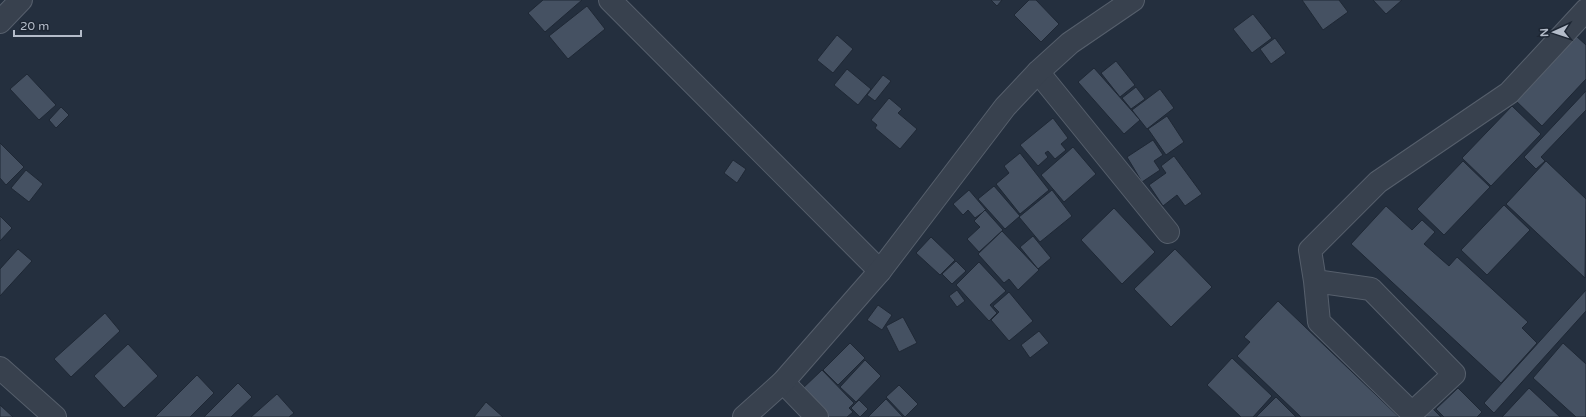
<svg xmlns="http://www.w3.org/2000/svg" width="1586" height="417" viewBox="0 0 1586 417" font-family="'Varela Round',sans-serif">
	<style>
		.building { fill: #455162; stroke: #1f2835 }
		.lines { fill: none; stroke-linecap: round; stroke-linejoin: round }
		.minor-casing { stroke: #565f6c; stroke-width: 24 }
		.minor { stroke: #38414e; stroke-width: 22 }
	</style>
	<rect width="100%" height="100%" fill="#242f3e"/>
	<!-- building -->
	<g class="building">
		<path d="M543,0H582L545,32L528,13Z"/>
		<path d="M991,0H1002L997,6Z"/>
		<path d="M1029,0H1036L1059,24L1041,42L1014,15Z"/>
		<path d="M1302,0H1339L1348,12L1323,30Z"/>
		<path d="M1373,0H1402L1386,14Z"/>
		<path d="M587,6L605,29L568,59L549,36Z"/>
		<path d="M1253,14L1272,38L1252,53L1233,29Z"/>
		<path d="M837,35L853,49L833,73L817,60Z"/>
		<path d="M1575,35L1586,45V79L1542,126L1514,99Z"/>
		<path d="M1275,38L1286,53L1271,64L1260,49Z"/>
		<path d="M1116,61L1135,85L1120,97L1101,73Z"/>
		<path d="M1094,68L1140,120L1124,134L1078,82Z"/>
		<path d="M847,69L871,89L858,105L834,85Z"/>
		<path d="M27,74L56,105L39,120L10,89Z"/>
		<path d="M883,75L891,81L875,101L867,95Z"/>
		<path d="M1136,87L1145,99L1131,109L1122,98Z"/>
		<path d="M1160,89L1174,108L1147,129L1132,110Z"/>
		<path d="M1586,91V110L1541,157L1545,161L1536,169L1524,157Z"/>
		<path d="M889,98L902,109L898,113L917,129L900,149L875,128L877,125L871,120Z"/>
		<path d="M1512,106L1541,134L1491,186L1462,158Z"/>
		<path d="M61,107L69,115L56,128L49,120Z"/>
		<path d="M1167,116L1184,142L1166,155L1148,129Z"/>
		<path d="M1053,118L1068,138L1061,144L1066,150L1055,159L1048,151L1045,153L1048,157L1038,166L1020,145Z"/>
		<path d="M1153,140L1163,155L1154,161L1160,170L1142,182L1127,157Z"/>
		<path d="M0,143L24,167L6,185L0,178Z"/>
		<path d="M1073,147L1096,174L1064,202L1041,175Z"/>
		<path d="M1020,153L1049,190L1020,214L996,184L1009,173L1004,166Z"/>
		<path d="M1174,156L1202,194L1185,206L1177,195L1163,206L1149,185L1166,173L1161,166Z"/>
		<path d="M733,160L746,169L737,183L724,173Z"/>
		<path d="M1463,161L1490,187L1444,235L1417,209Z"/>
		<path d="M1546,161L1586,199L1585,278L1506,204Z"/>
		<path d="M26,170L43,184L29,202L11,188Z"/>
		<path d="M994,186L1020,216L1005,229L978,199Z"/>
		<path d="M969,190L986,210L975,218L968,210L963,215L953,204Z"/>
		<path d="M1052,190L1072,216L1040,242L1019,217Z"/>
		<path d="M1504,205L1530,230L1487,275L1461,250Z"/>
		<path d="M1386,206L1412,230L1422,220L1435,232L1424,244L1449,266L1457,257L1528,322L1522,328L1537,343L1501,383L1351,244Z"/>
		<path d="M1114,208L1155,252L1122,284L1081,240Z"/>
		<path d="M985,210L1003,230L979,252L967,239L980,227L974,221Z"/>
		<path d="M0,216L12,228L0,241Z"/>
		<path d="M1002,231L1039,270L1018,290L1009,279L1004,283L978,254Z"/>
		<path d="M1033,236L1051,258L1038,269L1020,247Z"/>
		<path d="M931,237L955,260L940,275L916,253Z"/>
		<path d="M18,249L32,261L0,296V269Z"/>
		<path d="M1175,249L1212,287L1171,327L1134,289Z"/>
		<path d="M956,261L966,271L952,284L942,274Z"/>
		<path d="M979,262L1006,291L990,305L997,313L989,321L956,285Z"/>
		<path d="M957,290L965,301L957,307L949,296Z"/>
		<path d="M1586,290V311L1494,413L1484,403Z"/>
		<path d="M1009,292L1033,321L1009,341L991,320L999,312L993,306Z"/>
		<path d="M1278,301L1399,417H1301L1237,356L1250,342L1244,337Z"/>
		<path d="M878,305L892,315L882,330L867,320Z"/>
		<path d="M105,313L120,331L71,377L54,359Z"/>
		<path d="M903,317L917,343L899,352L886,326Z"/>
		<path d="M1039,331L1049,343L1030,358L1021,345Z"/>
		<path d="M850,343L865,358L838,385L823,370Z"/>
		<path d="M1563,343L1586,364V417H1576L1533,378Z"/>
		<path d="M128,344L158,376L124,408L94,376Z"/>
		<path d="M1232,358L1272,396L1253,417H1241L1207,385Z"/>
		<path d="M865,360L881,376L856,402L840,387Z"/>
		<path d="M822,370L854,403L849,408L853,412L847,417H828L801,390Z"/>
		<path d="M197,375L214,393L190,417H155Z"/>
		<path d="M238,383L252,397L231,417H204Z"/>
		<path d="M899,385L918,404L905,417L886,397Z"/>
		<path d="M1458,388L1482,412L1477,417H1444L1436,409Z"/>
		<path d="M1529,388L1560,417H1502Z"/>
		<path d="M277,394L294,413L289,417H251Z"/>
		<path d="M1276,397L1296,417H1256Z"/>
		<path d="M886,399L903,417H868Z"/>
		<path d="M859,400L868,409L860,417L851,408Z"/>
		<path d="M486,402L503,417H474Z"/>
		<path d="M0,405L13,417H0Z"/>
		<path d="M1432,408L1441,417H1424Z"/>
	</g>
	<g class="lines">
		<!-- minor casing -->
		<g class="minor-casing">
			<g id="minor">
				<path d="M610,0L880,271"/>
				<path d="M0,22L21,0"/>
				<path d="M1038,72L1168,232"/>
				<path d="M1315,281L1371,289L1454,374L1412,413L1319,322L1315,281L1310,250L1378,182L1509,93L1586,10"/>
				<path d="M0,368L55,417"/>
				<path d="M783,382L817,417"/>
				<path d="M744,417L783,382L880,271L1005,107L1038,72L1070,43L1133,0"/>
			</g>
		</g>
		<!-- minor -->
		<use href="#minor" class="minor"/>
	</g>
	<!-- north arrow -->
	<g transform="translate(1554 32) rotate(267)" stroke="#1d2633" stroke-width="3" paint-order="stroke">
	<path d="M0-3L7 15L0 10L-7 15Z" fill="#b4bcc9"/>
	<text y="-6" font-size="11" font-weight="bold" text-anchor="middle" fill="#b4bcc9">N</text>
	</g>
	<!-- scale -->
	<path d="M14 30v6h67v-6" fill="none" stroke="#b4bcc9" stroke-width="2"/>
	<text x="20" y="30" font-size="12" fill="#b4bcc9" stroke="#1d2633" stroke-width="3" paint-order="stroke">20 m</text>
</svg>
